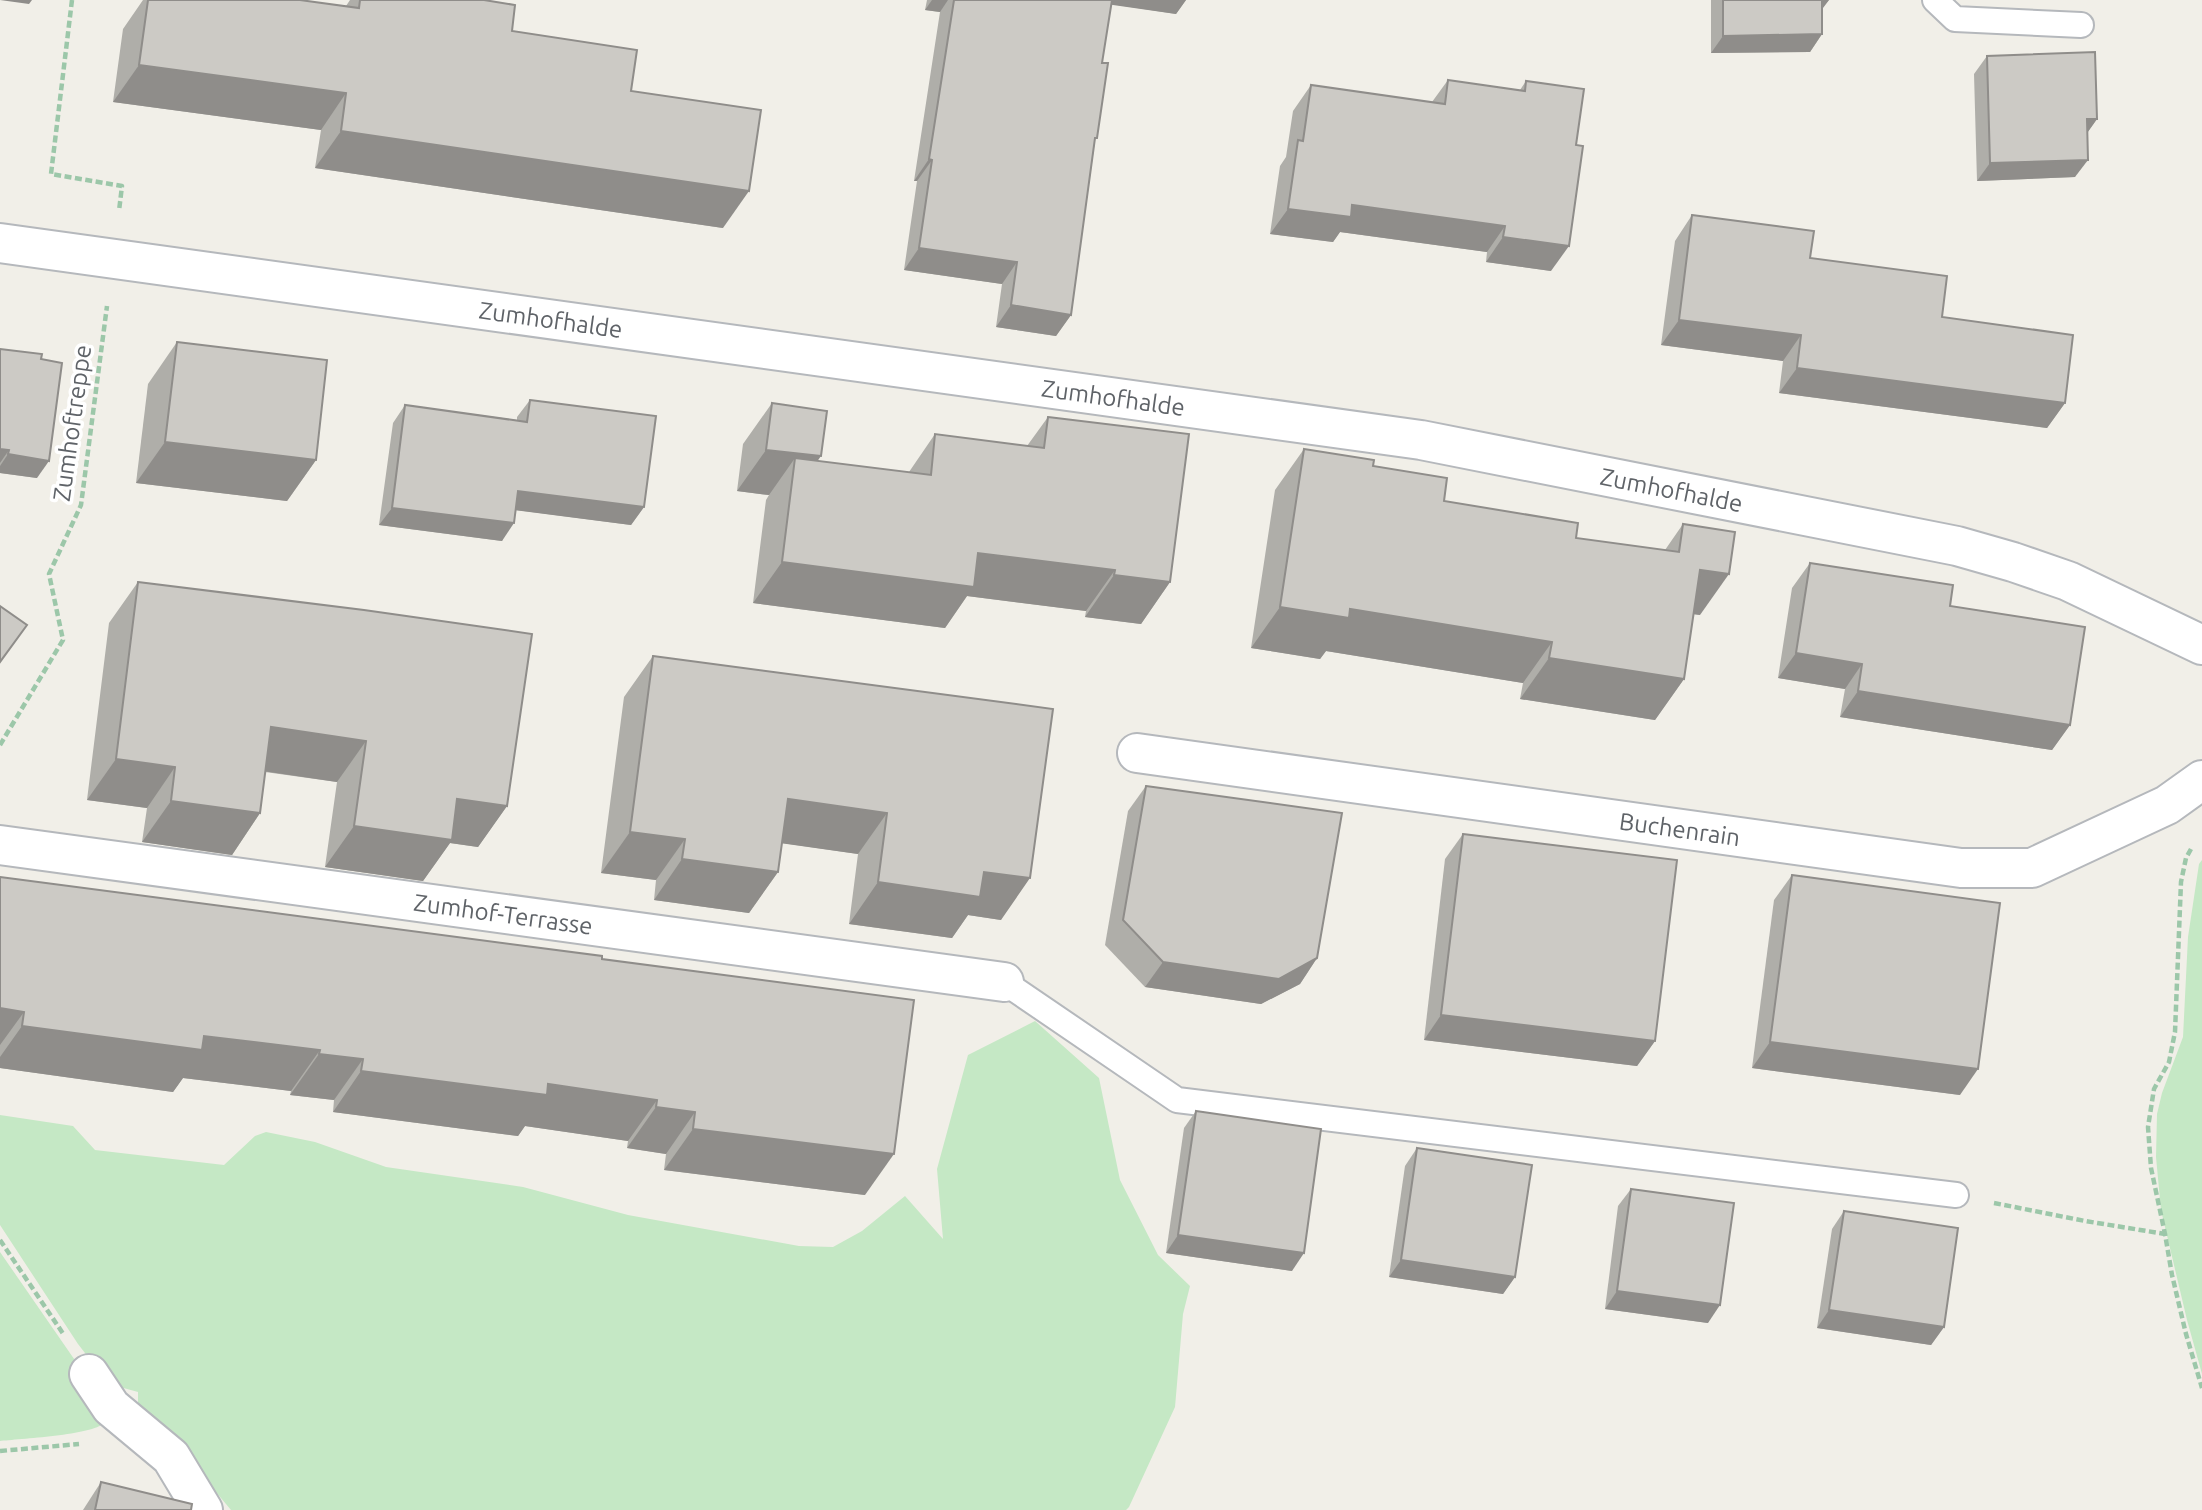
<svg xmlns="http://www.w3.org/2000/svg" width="2202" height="1510" viewBox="0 0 2202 1510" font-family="Ubuntu,sans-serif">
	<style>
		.green { fill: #c5e8c5 }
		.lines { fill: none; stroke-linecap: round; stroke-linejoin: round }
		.lane-casing { stroke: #b5b8bc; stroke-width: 28 }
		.street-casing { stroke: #b5b8bc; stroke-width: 42 }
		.path { stroke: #9cc7a9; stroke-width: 4.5; stroke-dasharray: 7 3.5; stroke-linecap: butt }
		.lane { stroke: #fff; stroke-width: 24 }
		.street { stroke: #fff; stroke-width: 38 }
		.wall { fill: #afaea9 }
		.shaded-wall { fill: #8f8d8a }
		.building { fill: #cccac5; stroke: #8f8d8a; stroke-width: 2 }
		.labels { text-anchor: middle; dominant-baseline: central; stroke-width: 7; stroke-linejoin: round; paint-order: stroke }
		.street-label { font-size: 24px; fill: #5f6368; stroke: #fff }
	</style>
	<rect width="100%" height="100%" fill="#f1efe8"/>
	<!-- green -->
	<g class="green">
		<path d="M2202,860V1374L2187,1320L2161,1210L2156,1157L2157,1114L2162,1093L2183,1037L2188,937L2199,864Z"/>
		<path d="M1035,1021L1099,1078L1120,1180L1158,1255L1190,1286L1183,1314L1175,1407L1129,1507L1126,1510H231L195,1467L138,1410V1392L109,1384L78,1344L0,1225V1115L73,1126L95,1150L224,1165L255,1136L266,1132L315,1142L386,1167L523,1187L628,1215L799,1246L833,1247L862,1231L905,1196L943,1239L937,1169L968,1055Z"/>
		<path d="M0,1252L108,1408C107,1413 106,1420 103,1423C95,1435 17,1439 0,1441Z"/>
	</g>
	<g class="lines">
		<!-- lane casing -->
		<g class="lane-casing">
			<g id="lane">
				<path d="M1935,0L1955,19L2081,25"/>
				<path d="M1004,982L1177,1100L1956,1195"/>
			</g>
		</g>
		<!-- street casing -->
		<g class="street-casing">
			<g id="street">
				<path id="s1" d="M0,243L1421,440L1957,546L2013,562L2068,581L2202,645"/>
				<path id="s2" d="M1137,753L1961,868H2032L2167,805L2202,780"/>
				<path id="s3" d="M0,845L1004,982"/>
				<path d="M89,1374L111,1407L171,1457L203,1510"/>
			</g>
		</g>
		<!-- path -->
		<g class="path">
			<path d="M72,0L51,174L122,186L119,211"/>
			<path d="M0,745L63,640L49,574L81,505L107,306"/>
			<path d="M2191,849L2186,858L2181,882L2175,1032L2169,1062L2154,1089L2148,1127L2151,1168L2165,1234L2172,1275L2186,1334L2202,1388"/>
			<path d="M1994,1203L2085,1221L2165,1234"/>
			<path d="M0,1240L64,1335"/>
			<path d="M0,1451L79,1444"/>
		</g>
		<!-- lane -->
		<use href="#lane" class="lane"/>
		<!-- street -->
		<use href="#street" class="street"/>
	</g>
	<!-- wall -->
	<g class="wall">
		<path d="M143,0H300L346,6L350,0H484L512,31L631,91L723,228L315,168L321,130L113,102L123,29Z"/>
		<path d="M927,0H1186L1176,14L1111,4L1102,63L1095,141L1071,315L1056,336L996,327L1002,284L904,270L917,181H914L940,12L925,10Z"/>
		<path d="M1711,0H1829L1822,8V34L1810,52L1711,53Z"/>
		<path d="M1987,56L2097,119L2087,133L2075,177L1977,181L1974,74Z"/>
		<path d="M1448,80L1520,90L1526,81L1551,271L1486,262L1487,252L1340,232L1333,242L1270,234L1280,166L1286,157L1293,111L1311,85L1432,102Z"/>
		<path d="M1692,215L1810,258L1942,317L2065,403L2047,428L1779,393L1783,361L1661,345L1675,241Z"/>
		<path d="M177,342L316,460L287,501L136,483L148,384Z"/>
		<path d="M0,349L41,359L37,478L0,473Z"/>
		<path d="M530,400L644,507L631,525L516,510L502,541L379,525L393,423L405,405L517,420V417Z"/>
		<path d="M772,403L818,461L909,472L935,434L1027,446L1048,417L1170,582L1141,624L1085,617L1086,611L967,596L945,628L753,603L766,500L769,495L737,491L743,444Z"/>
		<path d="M1304,449L1373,466L1444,501L1576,538L1665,550L1683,524L1700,615L1693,614L1684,679L1655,720L1520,699L1523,683L1326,651L1320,659L1251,648L1275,490Z"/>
		<path d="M1810,563L1950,606L2070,725L2052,750L1840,717L1845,689L1778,678L1792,588Z"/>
		<path d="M138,582L507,806L478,847L450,843L423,881L325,867L337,782L265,772L260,813L232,855L142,842L147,808L87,800L109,623Z"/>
		<path d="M653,656L1053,709L1001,920L968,915L952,938L849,924L858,854L782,843L778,872L749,913L654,900L656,880L601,873L624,697Z"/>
		<path d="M1146,786L1317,958L1300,984L1261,1004L1145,987L1105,945L1128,811Z"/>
		<path d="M1463,834L1655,1041L1637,1066L1424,1040L1445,859Z"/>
		<path d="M1792,875L1960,1095L1752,1068L1774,900Z"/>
		<path d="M0,877L602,959L865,1195L664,1170L666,1154L627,1148L628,1141L525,1126L518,1136L333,1112L334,1100L290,1095L291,1091L183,1078L173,1092L0,1068Z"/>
		<path d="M1196,1111L1292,1271L1166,1253L1184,1128Z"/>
		<path d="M1417,1148L1515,1277L1503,1294L1389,1277L1405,1166Z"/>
		<path d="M1631,1189L1708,1323L1605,1309L1618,1206Z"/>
		<path d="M1844,1211L1944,1327L1931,1345L1817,1328L1832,1229Z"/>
		<path d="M101,1482L191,1510H83Z"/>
	</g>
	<!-- shaded-wall -->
	<g class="shaded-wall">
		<path d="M0,0H32L29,4Z"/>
		<path d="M932,0H948L940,12L925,10Z"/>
		<path d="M1101,0H1186L1176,14L1099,3Z"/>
		<path d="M1815,0H1829L1823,8H1810Z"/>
		<path d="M1822,34L1810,52L1711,53L1723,36Z"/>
		<path d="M139,65L346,93L321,130L113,102Z"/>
		<path d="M2087,119H2097L2085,136Z"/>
		<path d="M341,131L749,191L723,228L315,168Z"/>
		<path d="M929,159L932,160L917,181H914Z"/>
		<path d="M2088,160L2075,177L1977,181L1990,163Z"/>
		<path d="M1352,205L1505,226L1487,252L1340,232L1333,242L1270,234L1288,209Z"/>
		<path d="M1503,237L1569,246L1551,271L1486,262Z"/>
		<path d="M919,248L1017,262L1002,284L904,270Z"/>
		<path d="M1011,305L1071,315L1056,336L996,327Z"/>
		<path d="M1679,320L1801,335L1783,361L1661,345Z"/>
		<path d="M1797,368L2065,403L2047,428L1779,393Z"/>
		<path d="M165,442L316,460L287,501L136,483Z"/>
		<path d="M0,449L9,450L0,463Z"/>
		<path d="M766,450L821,456L792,497L795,458L769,495L737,491Z"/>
		<path d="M8,454L49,461L37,478L0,473V466Z"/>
		<path d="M518,491L644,507L631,525L506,509Z"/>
		<path d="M392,508L514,523L502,541L379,525Z"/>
		<path d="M978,553L1115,570L1086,611L967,596L945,628L753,603L782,562Z"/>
		<path d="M1700,570L1729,574L1700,615L1671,611Z"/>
		<path d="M1114,575L1170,582L1141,624L1085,617Z"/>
		<path d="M1280,607L1350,609L1552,642L1523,683L1326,651L1320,659L1251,648Z"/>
		<path d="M1796,653L1862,664L1845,689L1778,678Z"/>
		<path d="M1549,658L1684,679L1655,720L1520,699Z"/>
		<path d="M1858,691L2070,725L2052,750L1840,717Z"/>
		<path d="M271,727L366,741L337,782L242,768Z"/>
		<path d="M116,759L175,767L147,808L87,800Z"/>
		<path d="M457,799L507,806L478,847L450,843L423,881L325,867L354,826Z"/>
		<path d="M788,799L887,813L858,854L759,840Z"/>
		<path d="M171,801L260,813L232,855L142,842Z"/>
		<path d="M630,832L685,839L656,880L601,873Z"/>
		<path d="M682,859L778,872L749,913L654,900Z"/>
		<path d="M984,872L1030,878L1001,920L968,915L952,938L849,924L878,882Z"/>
		<path d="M1317,958L1300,984L1261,1004L1145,987L1163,962Z"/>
		<path d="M0,1008L24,1012L0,1045Z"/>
		<path d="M1441,1015L1655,1041L1637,1066L1424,1040Z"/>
		<path d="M22,1026L204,1036L320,1050L291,1091L183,1078L173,1092L0,1068V1057Z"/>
		<path d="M1770,1042L1978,1069L1960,1095L1752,1068Z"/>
		<path d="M319,1054L363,1059L334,1100L290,1095Z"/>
		<path d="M361,1071L548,1084L657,1100L628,1141L525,1126L518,1136L333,1112Z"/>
		<path d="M656,1107L695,1112L666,1154L627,1148Z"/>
		<path d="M693,1129L894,1154L865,1195L664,1170Z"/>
		<path d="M1178,1235L1304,1253L1292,1271L1166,1253Z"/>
		<path d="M1401,1260L1515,1277L1503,1294L1389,1277Z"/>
		<path d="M1617,1291L1720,1305L1708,1323L1605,1309Z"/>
		<path d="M1829,1310L1944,1327L1931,1345L1817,1328Z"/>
	</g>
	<!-- building -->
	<g class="building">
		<path d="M148,0H300L359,8L360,0H484L515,5L512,31L637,50L631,91L761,110L749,191L341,131L346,93L139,65Z"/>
		<path d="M954,0H1112L1102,63H1108L1097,138H1095L1071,315L1011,305L1017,262L919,248L932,160L929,159Z"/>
		<path d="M1723,0H1822V34L1723,36Z"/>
		<path d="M2095,52L2097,119H2087L2088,160L1990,163L1987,56Z"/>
		<path d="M1448,80L1525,91L1526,81L1584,89L1576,145L1583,146L1569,246L1503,237L1505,226L1352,205L1351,217L1288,209L1298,140L1303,141L1311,85L1445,104Z"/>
		<path d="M1692,215L1814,231L1810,258L1947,276L1942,317L2073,335L2065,403L1797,368L1801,335L1679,320Z"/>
		<path d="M177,342L327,360L316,460L165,442Z"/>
		<path d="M0,349L42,354L41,359L62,363L49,461L8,454L9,450L0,449Z"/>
		<path d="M530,400L656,416L644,507L518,491L514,523L392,508L405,405L527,422Z"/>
		<path d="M772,403L827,411L821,456L766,450Z"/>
		<path d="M1048,417L1189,434L1170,582L1114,575L1115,570L978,553L974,587L782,562L795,458L931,475L935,434L1044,448Z"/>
		<path d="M1304,449L1374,460L1373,466L1447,478L1444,501L1578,523L1576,538L1679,552L1683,524L1735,532L1729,574L1700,570L1684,679L1549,658L1552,642L1350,609L1349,618L1280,607Z"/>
		<path d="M1810,563L1953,585L1950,606L2085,627L2070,725L1858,691L1862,664L1796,653Z"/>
		<path d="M138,582L364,610L532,634L507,806L457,799L452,840L354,826L366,741L271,727L260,813L171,801L175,767L116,759Z"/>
		<path d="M0,606L27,625L0,662Z"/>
		<path d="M653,656L1053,709L1030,878L984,872L980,897L878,882L887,813L788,799L778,872L682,859L685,839L630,832Z"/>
		<path d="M1146,786L1342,813L1317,958L1279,979L1163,962L1123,920Z"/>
		<path d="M1463,834L1677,860L1655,1041L1441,1015Z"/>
		<path d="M1792,875L2000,903L1978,1069L1770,1042Z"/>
		<path d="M0,877L602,956V959L914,1000L894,1154L693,1129L695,1112L656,1107L657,1100L548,1084L547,1095L361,1071L363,1059L319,1054L320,1050L204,1036L202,1050L22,1026L24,1012L0,1008Z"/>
		<path d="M1196,1111L1321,1129L1304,1253L1178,1235Z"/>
		<path d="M1417,1148L1532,1165L1515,1277L1401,1260Z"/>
		<path d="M1631,1189L1734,1203L1720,1305L1617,1291Z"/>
		<path d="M1844,1211L1958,1228L1944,1327L1829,1310Z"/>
		<path d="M101,1482L192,1504L191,1510H95Z"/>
	</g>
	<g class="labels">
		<!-- street labels -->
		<g class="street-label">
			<text stroke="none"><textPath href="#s1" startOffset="556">Zumhofhalde</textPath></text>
			<text stroke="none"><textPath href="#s1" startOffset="1124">Zumhofhalde</textPath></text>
			<text transform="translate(72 423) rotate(-82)">Zumhoftreppe</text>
			<text stroke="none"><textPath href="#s1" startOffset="1690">Zumhofhalde</textPath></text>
			<text stroke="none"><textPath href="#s2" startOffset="548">Buchenrain</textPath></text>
			<text stroke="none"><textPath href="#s3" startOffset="508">Zumhof-Terrasse</textPath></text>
		</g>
	</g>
</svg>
